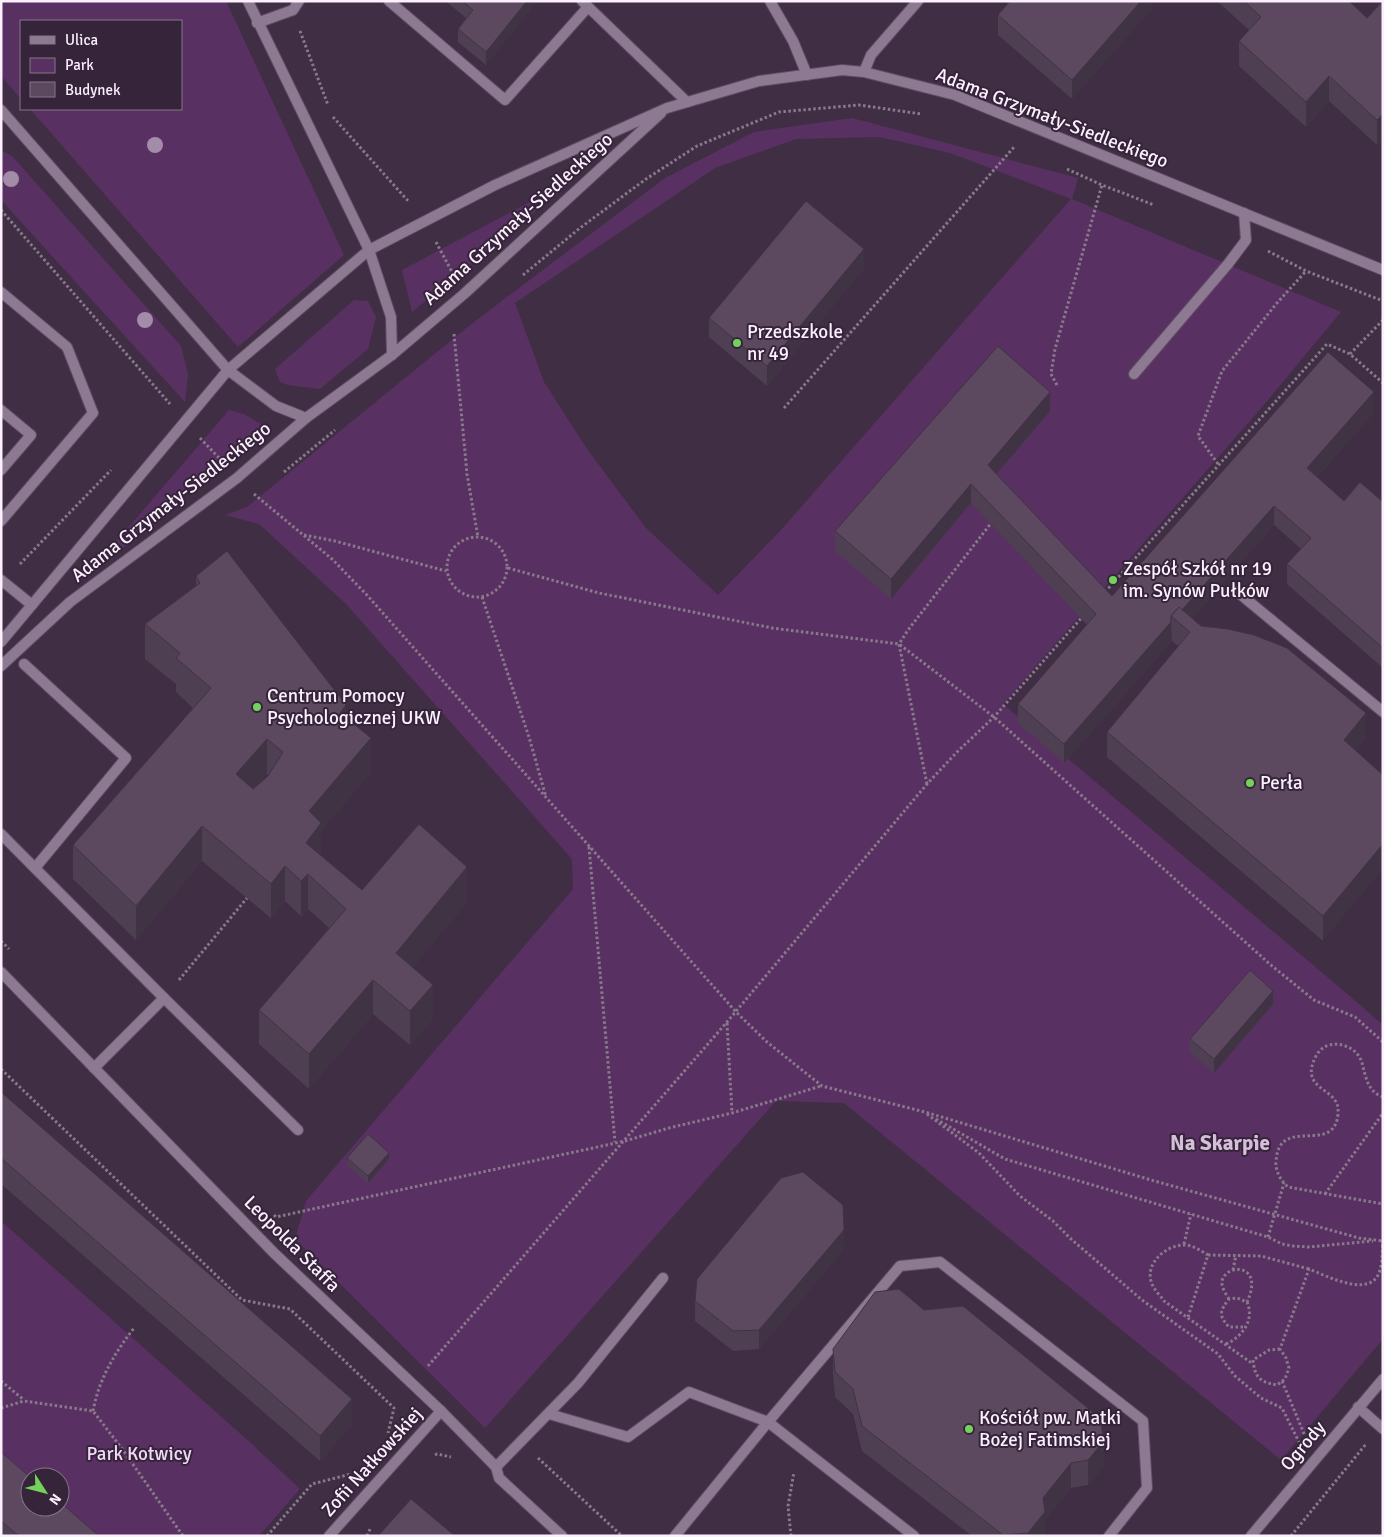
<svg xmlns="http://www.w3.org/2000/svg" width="1384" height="1537" font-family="Signika,sans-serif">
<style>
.green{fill:#593062;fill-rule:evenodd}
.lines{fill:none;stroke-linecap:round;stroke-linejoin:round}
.lane-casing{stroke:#5e4d62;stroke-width:12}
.street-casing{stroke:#5e4d62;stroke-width:12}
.path{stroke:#88798b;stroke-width:3;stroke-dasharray:2.5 2.5;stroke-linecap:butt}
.lane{stroke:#8e7993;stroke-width:10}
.street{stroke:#8e7993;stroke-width:10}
.tree{fill:#a38ca8}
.wall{fill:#4f3f53;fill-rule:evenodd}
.shaded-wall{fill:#403343}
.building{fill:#5c4960;stroke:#403343;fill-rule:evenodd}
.poi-dot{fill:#74d25c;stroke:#35243a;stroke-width:2}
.labels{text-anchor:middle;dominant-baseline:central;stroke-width:4;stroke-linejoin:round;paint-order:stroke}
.street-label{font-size:19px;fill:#fcf0fe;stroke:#35243a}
.poi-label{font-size:19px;fill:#fcf0fe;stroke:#35243a;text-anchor:start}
.park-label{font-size:19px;fill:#f4d9fa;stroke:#35243a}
.quarter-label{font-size:21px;font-weight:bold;fill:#d4bed9;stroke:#35243a}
</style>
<rect width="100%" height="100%" fill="#402e44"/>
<g class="green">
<polygon points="1,1 226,1 344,255 238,347 30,109 181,109 181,21 21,21 21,99 1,76"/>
<path d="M852 118 1078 178 1072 199 1341 312 1263 406 1003 704 1344 991 1383 1025V1339L1281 1460 844 1103 776 1101 485 1428 295 1239 306 1201 573 889 572 859 346 604 259 524 225 515 247 507 470 325 665 178 754 132ZM880 137 950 153 1071 199 780 531 718 595 646 528 587 449 544 382 515 303 715 168 796 139Z"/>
<polygon points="1,150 12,156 181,346 188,374 185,402 1,200"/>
<polygon points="570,183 412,312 402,270 552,190"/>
<polygon points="354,300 368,301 376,317 368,349 320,389 288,385 280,382 275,369"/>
<polygon points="229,410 244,414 266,427 123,548 115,543"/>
<path d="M1 1221 253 1445 300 1489 259 1536H1ZM30 1477H60V1507H30Z"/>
</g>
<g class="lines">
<defs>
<g id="lane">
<polyline points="389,1 505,100 588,7"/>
<polyline points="582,1 687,102"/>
<polyline points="770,1 793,41 807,75"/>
<polyline points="257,23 293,10 299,1"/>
<polyline points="864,72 871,55 918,1"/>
<polyline points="1,292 67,347 93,413 1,521"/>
<polyline points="1134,374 1228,264 1246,240 1244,213"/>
<polyline points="1,410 31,435 1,470"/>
<polyline points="1,580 32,605"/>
<polyline points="1240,594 1383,712"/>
<polyline points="24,664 126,758 35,868"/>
<polyline points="1,834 164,998 298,1130"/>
<polyline points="94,1068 164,998"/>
<polyline points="1358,1407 1383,1429"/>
<polyline points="549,1414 628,1437 689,1392 768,1422 914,1536"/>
<polyline points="496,1467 578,1383 663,1278"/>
<polyline points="675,1536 768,1422 900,1266 940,1262 1143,1421 1147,1488 1109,1536"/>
</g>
<g id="street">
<polyline points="248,1 369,250 391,317 392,355"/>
<polyline points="1,110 228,370 276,406 306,418"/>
<polyline points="1,642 228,370 369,250 495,185 667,108 759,81 842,70 864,72 955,95 1383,270"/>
<polyline points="1,666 70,602 237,478 306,418 392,355 464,294 661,113"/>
<polyline points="1,972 274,1253 441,1411 496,1467 499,1478 562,1536"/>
<polyline points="329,1536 441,1411"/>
<polyline points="1251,1536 1383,1379"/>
</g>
</defs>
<use href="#lane" class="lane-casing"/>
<use href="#street" class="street-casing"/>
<g class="path">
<polyline points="300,31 328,105"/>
<polyline points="333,117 409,202"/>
<polyline points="1067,169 1102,185 1154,205"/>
<polyline points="1,210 170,404"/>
<polyline points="436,242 452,272"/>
<polyline points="1268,251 1306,271 1383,301"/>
<polyline points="523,275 580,228 646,179 697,146 779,112 859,105 921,114"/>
<polyline points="454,334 467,474 478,537"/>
<polyline points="1350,354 1383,320"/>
<polyline points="1057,385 1051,374 1055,349 1102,185"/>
<polyline points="784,408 1015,146"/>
<polyline points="200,438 222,461"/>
<polyline points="1218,464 1198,436 1222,371 1277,303 1306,271"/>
<polyline points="284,472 335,430"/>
<polyline points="254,494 332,559 366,594 736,1012 767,1042 822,1086 925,1112 1151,1180 1359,1238 1383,1241"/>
<polyline points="304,535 335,541 446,571"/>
<circle cx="477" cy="567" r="30"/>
<polyline points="20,564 111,470"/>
<polyline points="508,568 599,593 772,628 899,644 994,717 1272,966 1314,1000 1355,1017 1383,1042"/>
<polyline points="1105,592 1327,344 1350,354 1383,383"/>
<polyline points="482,597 529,737 546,797"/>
<polyline points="927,784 899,644 908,630 992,522"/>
<polyline points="589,847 615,1142"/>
<polyline points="1,941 9,949"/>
<polyline points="179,980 247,898"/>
<polyline points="727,1023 732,1113"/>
<polyline points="1,1069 242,1300 290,1309 394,1408 388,1433"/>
<path d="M1383 1097C1367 1091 1366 1077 1362 1063 1358 1049 1343 1042 1329 1045 1322 1047 1318 1052 1315 1058 1301 1087 1331 1088 1337 1104 1339 1109 1338 1119 1336 1123 1325 1150 1279 1118 1276 1161 1275 1171 1281 1181 1288 1187L1383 1204"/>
<polyline points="927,1114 979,1153 1020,1196 1053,1221 1071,1239 1142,1300 1218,1354 1235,1376 1261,1398 1282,1408 1299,1442"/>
<polyline points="936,1119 1005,1159 1268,1237 1282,1244 1293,1246 1308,1247 1373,1241"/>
<polyline points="1325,1194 1383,1113"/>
<polyline points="274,1215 276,1217 625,1141 669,1128 732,1113 821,1086"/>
<polyline points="1268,1237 1284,1183"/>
<polyline points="1184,1244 1191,1214"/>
<polyline points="1208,1255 1261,1256 1309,1269"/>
<polyline points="1233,1270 1236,1255"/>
<path d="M1229 1299C1226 1294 1221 1287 1222 1281 1226 1263 1265 1263 1247 1302"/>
<path d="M1188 1317 1208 1255C1201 1251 1191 1244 1183 1245 1165 1246 1146 1263 1151 1281 1153 1289 1160 1295 1164 1301L1253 1364"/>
<path d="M1226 1344C1242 1337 1255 1320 1247 1302L1237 1298 1229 1299C1220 1311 1218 1315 1229 1327H1246"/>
<path d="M1280 1349 1269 1350 1253 1360C1255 1377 1259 1382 1277 1385L1285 1379 1289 1368 1286 1358 1280 1349 1309 1269C1327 1276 1372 1300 1380 1270 1383 1260 1382 1248 1383 1239"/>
<polyline points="428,1366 727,1022 927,784 957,752 994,717 1084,615"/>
<polyline points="1,1381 24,1400"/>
<polyline points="1282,1381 1305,1436"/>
<polyline points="1,1408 24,1401 93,1411 123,1450 183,1536"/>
<path d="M93 1411C99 1379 114 1354 134 1328"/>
<polyline points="435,1455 437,1454 451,1457"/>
<polyline points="538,1458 622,1536"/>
<polyline points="267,1536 312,1484 351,1474"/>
<polyline points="367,1536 371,1527"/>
<polyline points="791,1536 788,1506 794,1472"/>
<polyline points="1291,1536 1366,1444"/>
</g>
<use href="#lane" class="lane"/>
<use href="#street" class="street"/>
</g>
<g class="tree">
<circle cx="155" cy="145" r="8"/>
<circle cx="11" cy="179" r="8"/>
<circle cx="145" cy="320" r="8"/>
</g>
<g class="wall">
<polygon points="448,1 537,1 537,2 486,65 458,42 458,29 466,18 448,3"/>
<polygon points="1152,1 1152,8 1072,99 998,35 998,15"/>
<polygon points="1217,1 1349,1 1367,18 1382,1 1377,145 1329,101 1306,127 1239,66 1239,41 1249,30"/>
<polygon points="864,268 767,386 709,337 709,318"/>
<polygon points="1050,411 997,474 1112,596 1374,412 1317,477 1344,501 1383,502 1383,668 1287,584 1287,564 1301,549 1274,525 1192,618 1201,626 1366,738 1355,751 1323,941 1107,757 1107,732 1178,646 1172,641 1064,763 1018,723 1018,704 1087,625 971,503 891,599 835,551 835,531"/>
<path d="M196 576 346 718 371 772 321 831V856L362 890 467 902 413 967 433 1019 410 1045 373 1014 309 1089 259 1044V1010L329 928 308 909 301 916 285 901 271 918 202 861 136 940 73 879V845L193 708 176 692V684L145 659V624L196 586ZM267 774 268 775V776L255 787Z"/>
<polygon points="1273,1004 1214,1073 1190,1052 1190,1039"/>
<polygon points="1,1092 352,1424 320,1461 1,1184"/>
<polygon points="347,1158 389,1159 368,1183 347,1165"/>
<polygon points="844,1249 759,1349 733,1351 695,1321 695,1301"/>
<polygon points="833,1349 1104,1466 1088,1485 1071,1488 1045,1520 1045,1536 972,1536 862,1451 853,1414 835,1397 833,1374"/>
<polygon points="1,1452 99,1536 1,1536"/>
</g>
<g class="shaded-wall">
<polygon points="527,1 537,1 537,2 486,65 486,52"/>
<polygon points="1141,1 1152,1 1152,8 1072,99 1072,80"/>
<polygon points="1329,76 1329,101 1306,127 1306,102"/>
<polygon points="1383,114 1383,139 1377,145 1377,120"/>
<polygon points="864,249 864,268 767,386 767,366"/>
<polygon points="1050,392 1050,411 988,484 988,465"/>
<polygon points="1374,392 1374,412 1307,488 1307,468"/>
<polygon points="971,484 971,503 891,599 891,579"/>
<polygon points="1274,506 1274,525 1184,627 1174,618"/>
<polygon points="1171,622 1172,641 1064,763 1064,744"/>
<polygon points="346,705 346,740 340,713"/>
<polygon points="1366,713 1366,738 1344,765 1344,740"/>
<polygon points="371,738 371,772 321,831 321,857 308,875 308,909 301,916 301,881 306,843 309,811"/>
<polygon points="267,739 267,774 236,808 236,774"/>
<polygon points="202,826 202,861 136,940 136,906"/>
<polygon points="1383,844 1383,869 1323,941 1323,916"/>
<polygon points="285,866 285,901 271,918 271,884"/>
<polygon points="467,867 467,902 396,988 396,953"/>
<polygon points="373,980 373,1014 309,1089 309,1054"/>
<polygon points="433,985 433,1019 410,1045 410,1011"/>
<polygon points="1273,991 1273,1004 1214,1073 1214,1059"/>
<polygon points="389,1153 389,1159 368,1183 368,1176"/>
<polygon points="844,1230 844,1249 759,1349 759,1330"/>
<polygon points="352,1399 352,1424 320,1461 320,1436"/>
<polygon points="1104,1441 1104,1466 1088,1485 1088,1460"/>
<polygon points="1071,1463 1071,1488 1045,1520 1045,1536 1028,1536 1028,1533 1043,1498"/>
</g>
<g class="building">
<polygon points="462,1 527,1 486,52 458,29 473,10"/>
<polygon points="1010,1 1141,1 1072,80 998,15"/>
<polygon points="1244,1 1349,1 1367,18 1383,1 1383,114 1377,120 1329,76 1306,102 1239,41 1261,17"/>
<polygon points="806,201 864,249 767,366 709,318"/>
<polygon points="998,346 1050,392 988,465 1112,596 1328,352 1374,392 1307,468 1344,501 1360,482 1383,502 1383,648 1287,564 1311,538 1274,506 1182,610 1179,607 1171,616 1171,622 1064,744 1018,704 1096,614 971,484 891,579 835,531"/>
<path d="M227 551 346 705 340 713 371 738 309 811 321 823 306 843 362 890 419 824 467 867 396 953 433 985 410 1011 373 980 309 1054 259 1010 346 909 308 874 301 881 285 866 271 884 202 826 136 906 73 845 211 688 176 658 180 653 145 624 200 583 196 576ZM267 739 283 752 268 776 253 789 236 774Z"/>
<polygon points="1179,607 1201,626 1228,629 1254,635 1287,648 1366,713 1344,740 1383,775 1383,844 1323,916 1107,732 1190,632 1171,616"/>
<polygon points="1250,970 1273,991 1214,1059 1190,1039"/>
<polygon points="1,1092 352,1399 320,1436 1,1158"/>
<polygon points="368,1134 389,1153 368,1176 347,1158"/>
<polygon points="803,1172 843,1205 844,1230 759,1330 733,1331 695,1301 697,1279 781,1178"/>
<polygon points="899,1289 924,1310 963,1306 1100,1418 1104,1441 1088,1460 1071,1463 1043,1498 1045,1512 1028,1533 1003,1535 862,1426 853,1389 835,1372 833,1349 875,1292"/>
<polygon points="1,1452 30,1477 30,1507 60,1507 60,1502 99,1536 19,1536 1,1521"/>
<polygon points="411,1499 455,1536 378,1536"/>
</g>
<g class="poi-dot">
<circle cx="737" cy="343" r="5"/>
<circle cx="1113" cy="580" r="5"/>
<circle cx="257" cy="707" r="5"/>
<circle cx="1250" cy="783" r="5"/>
<circle cx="969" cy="1429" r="5"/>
</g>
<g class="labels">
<g class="street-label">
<text transform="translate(1052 118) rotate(21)">Adama Grzymały-Siedleckiego</text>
<text transform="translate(518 219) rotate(-42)">Adama Grzymały-Siedleckiego</text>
<text transform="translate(171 502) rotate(-38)">Adama Grzymały-Siedleckiego</text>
<text transform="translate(292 1244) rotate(45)">Leopolda Staffa</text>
<text transform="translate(1303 1446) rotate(-50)">Ogrody</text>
<text transform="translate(372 1462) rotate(-48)">Zofii Nałkowskiej</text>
</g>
<g class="poi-label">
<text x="747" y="332">Przedszkole<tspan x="747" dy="22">nr 49</tspan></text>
<text x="1123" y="569">Zespół Szkół nr 19<tspan x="1123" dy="22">im. Synów Pułków</tspan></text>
<text x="267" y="696">Centrum Pomocy<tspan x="267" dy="22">Psychologicznej UKW</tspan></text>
<text x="1260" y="783">Perła</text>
<text x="979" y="1418">Kościół pw. Matki<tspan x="979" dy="22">Bożej Fatimskiej</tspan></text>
</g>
<g class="park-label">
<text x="139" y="1454">Park Kotwicy</text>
</g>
<g class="quarter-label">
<text x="1220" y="1143">Na Skarpie</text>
</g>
</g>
<rect width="1384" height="1537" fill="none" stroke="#fcf0fe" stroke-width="5"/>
<rect x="20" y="20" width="162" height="90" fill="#35243a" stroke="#857688"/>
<rect x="30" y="36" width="25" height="8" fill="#8e7993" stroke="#857688"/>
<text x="65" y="45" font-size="15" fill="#fcf0fe">Ulica</text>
<rect x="30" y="58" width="25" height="15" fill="#593062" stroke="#857688"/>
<text x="65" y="70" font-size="15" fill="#fcf0fe">Park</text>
<rect x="30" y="82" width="25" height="15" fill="#5c4960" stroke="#857688"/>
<text x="65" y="95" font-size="15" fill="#fcf0fe">Budynek</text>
<g transform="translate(45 1492) rotate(126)"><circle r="24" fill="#35243a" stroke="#857688"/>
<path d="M0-4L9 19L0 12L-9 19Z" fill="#74d25c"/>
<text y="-8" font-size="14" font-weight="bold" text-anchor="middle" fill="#fcf0fe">N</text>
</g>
</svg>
